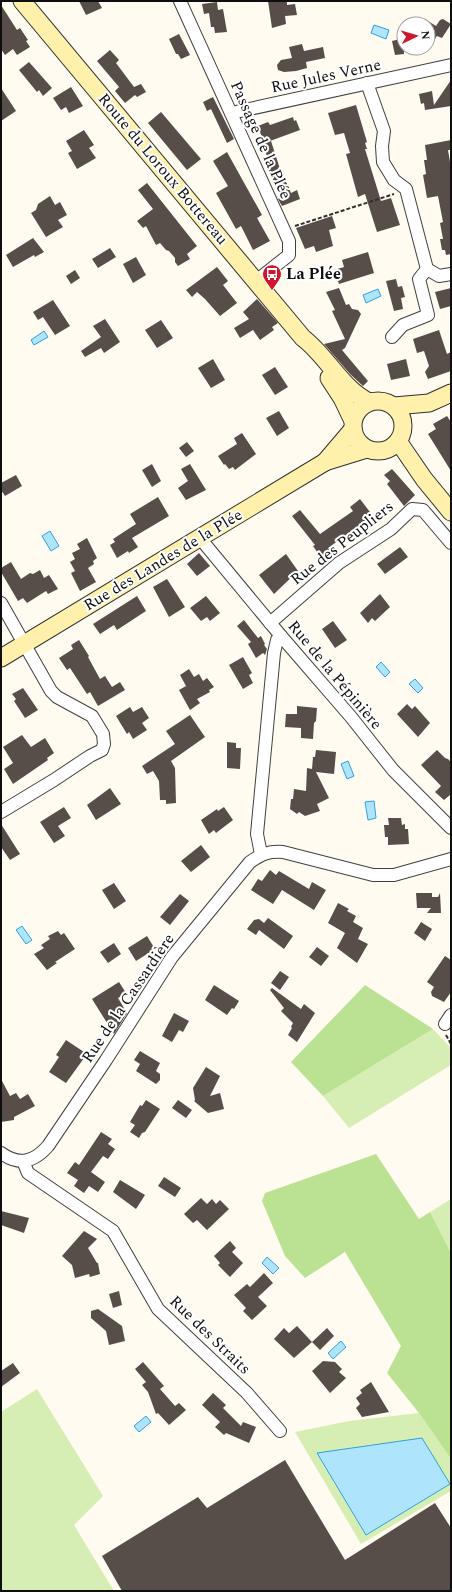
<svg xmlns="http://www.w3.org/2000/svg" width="452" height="1592" font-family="Spectral,serif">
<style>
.green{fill:#d6eeb4}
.forest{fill:#bbe192}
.water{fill:#aee5fd;stroke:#2da2dc}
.building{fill:#584e49}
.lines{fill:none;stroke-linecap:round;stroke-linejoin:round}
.street-casing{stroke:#414141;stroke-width:14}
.secondary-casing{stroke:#303030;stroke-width:19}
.path{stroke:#303030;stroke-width:2;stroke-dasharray:4 2;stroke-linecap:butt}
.street{stroke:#fff;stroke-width:12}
.secondary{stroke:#fff0ab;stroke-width:17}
.labels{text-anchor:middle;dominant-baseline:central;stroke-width:4;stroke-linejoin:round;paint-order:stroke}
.street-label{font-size:16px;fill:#0e0e0e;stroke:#fff}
.poi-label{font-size:16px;font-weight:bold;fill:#0e0e0e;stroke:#fff;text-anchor:start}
</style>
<rect width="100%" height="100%" fill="#fffbf0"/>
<g class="green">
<polygon points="433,1029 451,1048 451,1065 349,1128 323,1096"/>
<polygon points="451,1199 451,1253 430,1212"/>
<polygon points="37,1389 103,1496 74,1525 114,1591 1,1591 1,1412"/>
<polygon points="419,1413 451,1459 451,1491 361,1544 295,1432 349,1421"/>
</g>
<g class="forest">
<polygon points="365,985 433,1029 323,1096 291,1062"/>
<polygon points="376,1154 419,1219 430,1212 451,1253 451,1459 419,1413 387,1373 401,1346 345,1252 305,1278 285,1256 262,1201 265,1193"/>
</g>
<g class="water">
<polygon points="374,25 389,30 386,39 371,33"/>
<polygon points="378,289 381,296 366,303 363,295"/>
<polygon points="44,331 48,337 34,345 31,340"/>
<polygon points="50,531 59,546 51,551 42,536"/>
<polygon points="381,662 390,672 385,677 376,667"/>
<polygon points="415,679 423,688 418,693 409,684"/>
<polygon points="348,761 354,776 347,779 341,764"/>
<polygon points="374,801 376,818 368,820 365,802"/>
<polygon points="22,926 32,940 26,944 16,930"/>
<polygon points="267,1257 279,1268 273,1274 262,1263"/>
<polygon points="341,1341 346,1347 333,1359 328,1353"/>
<polygon points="146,1416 151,1422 139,1432 134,1426"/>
<polygon points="422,1438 450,1484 366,1535 317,1453"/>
</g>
<g class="building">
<polygon points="79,1 98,1 102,8 86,15"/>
<polygon points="268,1 287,1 287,5 295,4 297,15 285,16 286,24 272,28"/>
<polygon points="217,2 218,10 223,9 227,32 215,33 214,27 211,27 209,13 204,14 202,4"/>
<polygon points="1,5 17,30 20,28 28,40 26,41 30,47 17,55 13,49 5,55 1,49"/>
<polygon points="443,19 451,24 442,38 437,36 428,49 428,21 436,26 440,20"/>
<polygon points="179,34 190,55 181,59 178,54 176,54 169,39"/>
<polygon points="404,38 404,54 395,55 392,41"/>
<polygon points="302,44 304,51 323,47 325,58 306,62 307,68 296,71 284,72 278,70 277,65 281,60 292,58 289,47"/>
<polygon points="110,50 119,60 116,63 134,87 141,84 146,92 137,97 135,95 125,103 115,91 119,87 97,61"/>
<polygon points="29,62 52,88 43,96 39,90 37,92 19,70"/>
<polygon points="451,80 451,106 425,110 424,103 421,104 419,94 432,91 434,105"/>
<polygon points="71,87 83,106 69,113 66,107 61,110 53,98"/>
<polygon points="1,88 16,111 1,121"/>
<polygon points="213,97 234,139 227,143 211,109 207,111 203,102"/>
<polygon points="356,105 367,142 365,143 367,149 365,149 381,201 391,198 400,225 377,232 365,194 358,197 346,154 350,153 344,133 335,135 328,113"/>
<polygon points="161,112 201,159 187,170 148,123"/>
<polygon points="293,117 294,121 296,120 300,130 270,141 271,141 279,166 291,193 297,190 300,199 282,206 278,199 281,197 266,164 269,163 263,144 264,143 258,126 268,122 270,125"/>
<polygon points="84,130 94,145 89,148 96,158 77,169 68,153 72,151 66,141"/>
<polygon points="451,140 451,150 448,150 451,168 451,254 446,255 445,250 442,250 440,239 443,239 440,223 443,222 438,196 427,198 423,175 426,174 424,160 427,160 425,145"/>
<polygon points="227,152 262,215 257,218 270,241 253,250 241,226 236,229 216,193 228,186 213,161"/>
<polygon points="147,183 197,246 187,254 190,259 178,266 175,262 175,258 169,251 166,250 160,243 156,245 146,226 143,228 137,221 153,209 138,190"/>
<polygon points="50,196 55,205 60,202 67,215 58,220 63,227 46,237 31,213 36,210 38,204"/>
<polygon points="332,216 336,228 329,230 333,246 316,252 314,246 305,249 296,228"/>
<polygon points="33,238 44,252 35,257 34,255 13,267 6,255"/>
<polygon points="110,248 116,257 98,268 92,259"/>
<polygon points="368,252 374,273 339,284 334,270 344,267 342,260"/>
<polygon points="136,257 146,275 133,283 123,264"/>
<polygon points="217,267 228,281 223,285 237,303 220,316 205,299 197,292 192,297 186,290"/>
<polygon points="75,270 80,278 71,284 66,276"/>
<polygon points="396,279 398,287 402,286 405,297 401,298 403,309 394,311 386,281"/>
<polygon points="339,288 346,305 349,304 352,309 358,310 361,314 345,348 342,350 368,381 363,386 350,374 324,344 345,339 332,311 335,310 326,292"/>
<polygon points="451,288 451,306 440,309 435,292"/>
<polygon points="257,299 278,323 272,327 274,330 260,340 253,330 240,338 234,328 249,319 243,312"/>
<polygon points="53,300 70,326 55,335 43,317 38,320 33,312"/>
<polygon points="105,319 120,342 104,353 101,348 85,357 81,351 101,337 93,326"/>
<polygon points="161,320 173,338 157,348 145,330"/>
<polygon points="439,330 447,354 451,352 451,371 428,379 425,372 429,366 424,351 417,353 413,339"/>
<polygon points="213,359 225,380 211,388 198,368"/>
<polygon points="406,359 410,376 391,380 387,364"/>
<polygon points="275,367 288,387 275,395 262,375"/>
<polygon points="279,411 289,428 277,436 266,418"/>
<polygon points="447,416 451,422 451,471 428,434 436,429 433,424"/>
<polygon points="242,433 256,454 235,470 233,467 229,469 225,464 224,465 218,456 237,444 234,438"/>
<polygon points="187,442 194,451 186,457 179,448"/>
<polygon points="152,464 161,481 152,487 142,470"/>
<polygon points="190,464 206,490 186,500 178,488 188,481 181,469"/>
<polygon points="392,469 415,495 404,506 387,484 390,481 384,475"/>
<polygon points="16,475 22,486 5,496 1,490 1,483"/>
<polygon points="158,497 169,516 132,538 138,547 129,553 128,551 117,558 110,545 115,542 113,539 136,524 130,514"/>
<polygon points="360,499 373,516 328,548 333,555 324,562 313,546 315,545 292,516 300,510 320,534 353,511 350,507"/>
<polygon points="87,538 97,558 93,561 94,564 88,568 96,582 80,591 71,573 75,571 70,562 75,559 72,553 80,549 77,544"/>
<polygon points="400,547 408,557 385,574 377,564"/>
<polygon points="199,553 210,566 197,576 187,564"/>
<polygon points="286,554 298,571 274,594 259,575"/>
<polygon points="11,562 21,579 30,573 33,574 40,570 44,578 49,575 58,589 48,594 46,591 27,603 23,598 18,601 1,572 1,568"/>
<polygon points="167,579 185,607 169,617 153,587"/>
<polygon points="380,594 390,607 375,621 372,618 368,623 360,613"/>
<polygon points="137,596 146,611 117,630 114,625 100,634 93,624"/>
<polygon points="206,596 220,613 210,621 207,617 201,621 190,608"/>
<polygon points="244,620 258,638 261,636 265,644 264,645 267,649 265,655 263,653 256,658 248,644 251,642 237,626"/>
<polygon points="333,621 347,640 335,648 322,629"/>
<polygon points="79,640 89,656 88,657 100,679 105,676 112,687 120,682 125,690 98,706 90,692 87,694 70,668 67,670 59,658 73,649 71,645"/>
<polygon points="243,657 252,673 249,675 253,683 243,689 229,665"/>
<polygon points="189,669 194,677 199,674 203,681 207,678 214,687 209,690 210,692 197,699 200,703 190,710 179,690 186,686 180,675"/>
<polygon points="23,688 38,710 25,718 14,701 16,699 12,694"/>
<polygon points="407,704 412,709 415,706 430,723 418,737 397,714"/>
<polygon points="297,706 317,708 316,721 314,723 313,739 301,738 301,728 285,727 286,714 297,714"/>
<polygon points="130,707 133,712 142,707 149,718 142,723 147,730 133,739 129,732 127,734 116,716"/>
<polygon points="190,715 205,737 171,761 175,768 176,803 166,804 166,800 160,800 159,781 153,771 147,774 142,766 175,744 166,731"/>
<polygon points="22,735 31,747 45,738 54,753 47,758 48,760 13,784 4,769 13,763 3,747"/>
<polygon points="227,742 236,743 236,748 241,748 240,769 227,768"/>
<polygon points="316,750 336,752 334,774 316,772 329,798 317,804 320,811 305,816 299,812 297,814 290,809 291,799 293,799 294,789 306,791 307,768 312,769 313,757 315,757"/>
<polygon points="437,750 445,758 448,759 451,762 451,796 450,795 444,800 435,792 441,786 421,765"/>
<polygon points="110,788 121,804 96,820 87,805"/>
<polygon points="64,807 71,818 58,826 65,836 54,843 40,822"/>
<polygon points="224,807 233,820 216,833 214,830 209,834 201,820 217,809 218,811"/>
<polygon points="388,818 401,818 402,825 405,824 405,829 408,829 409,844 388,845 388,837 385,837 384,825 389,825"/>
<polygon points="1,824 20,854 10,860 1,847"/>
<polygon points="201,845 210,857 191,872 181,861"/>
<polygon points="270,870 276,875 279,871 309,889 312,882 326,890 314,910 282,890 273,904 251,890 258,879 262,881"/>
<polygon points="114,883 126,901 114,909 102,890"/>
<polygon points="416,893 432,893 432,897 438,897 440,893 441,913 427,913 431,908 417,908"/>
<polygon points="180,894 189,901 170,925 160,917"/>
<polygon points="338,903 349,909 347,911 356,916 353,922 363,928 358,939 368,944 357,963 337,948 345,933 328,923"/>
<polygon points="268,918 293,936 284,949 259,930 256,935 247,929 254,920 259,919 264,923"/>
<polygon points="421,922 432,929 425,941 414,933"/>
<polygon points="58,931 61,935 64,933 75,949 55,962 57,963 47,970 34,954 44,948 41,945 50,939 48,936"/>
<polygon points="147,936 155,949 136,961 128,948"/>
<polygon points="114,943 121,954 108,963 100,952"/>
<polygon points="317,947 329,956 321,966 309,957"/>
<polygon points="445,956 451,960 451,992 444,1002 432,996 431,992 434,987 427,982"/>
<polygon points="280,971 289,977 280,990 271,983"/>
<polygon points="119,982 126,993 118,998 127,1013 114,1034 92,999"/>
<polygon points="214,985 239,1001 234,1009 232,1008 227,1015 205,1000"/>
<polygon points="272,988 301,1009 304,1004 315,1013 297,1042 288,1035 292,1028 291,1027 293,1023 281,1011 284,1008 270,990"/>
<polygon points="174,1013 189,1021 183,1032 179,1030 172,1042 162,1036"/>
<polygon points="66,1040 87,1054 66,1083 49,1072 59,1057 56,1055"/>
<polygon points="140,1051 160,1063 156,1071 160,1074 160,1080 156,1084 136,1071 140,1064 134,1060"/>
<polygon points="206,1067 220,1076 210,1096 220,1093 224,1109 208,1113 194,1101 195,1100 193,1088"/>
<polygon points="1,1079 10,1096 16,1093 20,1099 28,1094 35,1106 14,1117 14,1120 1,1122"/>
<polygon points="146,1100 160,1109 145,1132 142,1133 139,1138 130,1132 135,1125 130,1122 140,1105 142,1106"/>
<polygon points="178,1100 192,1110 186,1118 172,1108"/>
<polygon points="101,1132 112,1139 108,1144 115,1149 108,1159 103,1156 91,1172 105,1182 98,1192 89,1186 84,1193 74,1186 78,1180 67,1173 75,1162 79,1165"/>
<polygon points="164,1177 181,1188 175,1197 158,1186"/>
<polygon points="120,1180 145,1195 136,1209 113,1192"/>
<polygon points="201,1198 207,1204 212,1199 216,1204 220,1200 229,1209 207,1230 197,1220 193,1223 184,1214"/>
<polygon points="1,1211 29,1218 24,1233 1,1225"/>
<polygon points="84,1231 97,1239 88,1248 97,1263 98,1263 100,1274 90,1277 89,1274 75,1278 72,1265 62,1256"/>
<polygon points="230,1241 236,1248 232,1252 243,1263 230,1277 218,1265 220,1263 214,1256"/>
<polygon points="264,1273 273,1283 258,1297 267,1306 252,1320 243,1311 246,1308 234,1295 247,1284 250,1287"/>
<polygon points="119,1291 122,1305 113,1308 109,1294"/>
<polygon points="98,1309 122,1326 125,1341 109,1345 106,1331 91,1318 91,1311"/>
<polygon points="297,1326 312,1342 294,1358 274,1339 284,1328 289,1333"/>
<polygon points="327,1328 334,1336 320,1350 312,1342"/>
<polygon points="323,1361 335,1362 342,1369 339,1372 346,1378 330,1393 312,1371"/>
<polygon points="143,1362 164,1386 160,1389 175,1406 179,1403 186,1410 169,1425 158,1413 156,1414 148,1392 142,1385 146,1382 135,1369"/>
<polygon points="13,1363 20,1373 1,1387 1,1371"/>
<polygon points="371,1382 389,1412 362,1417 356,1408 360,1404 356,1398 362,1393 360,1390"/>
<polygon points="213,1393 226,1405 223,1408 241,1426 243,1422 256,1427 249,1443 226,1433 224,1435 215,1427 220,1422 202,1405"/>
<polygon points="285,1460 345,1560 435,1503 451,1528 451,1591 122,1591 102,1556 198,1497 207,1508"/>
</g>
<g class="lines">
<defs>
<g id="street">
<polyline points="180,1 289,241 289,255 256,281"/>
<polyline points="367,83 384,131 382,146 383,162 394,180 406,189 427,269 439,276 451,274"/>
<polyline points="231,113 451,65"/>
<polyline points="392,337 403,325 428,315 419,279 427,269"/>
<polyline points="199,537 281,636 351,717 393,770 451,828"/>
<polyline points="1,603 51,691 57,697 92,716 103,734 104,744 102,750 90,756 54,780 1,812"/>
<polyline points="270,623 339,563 391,529 412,509 423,510 451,543"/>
<polyline points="261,854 257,834 274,653 277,640 281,636"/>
<polyline points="445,1024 451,1015"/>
<path d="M1 1153C19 1166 34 1162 48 1146L106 1060 172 957 250 862C262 854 268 851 283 852L373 875H394L451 859"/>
<polyline points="23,1161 28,1173 113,1231 158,1309 247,1393 280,1431"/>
</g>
<g id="secondary">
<path d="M22 1 303 338C327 356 341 388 369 402"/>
<polyline points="329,378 342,398 353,421"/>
<circle cx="378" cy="426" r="25"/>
<polyline points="394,406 429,403 451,393"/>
<polyline points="398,441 424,479 451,512"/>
<polyline points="325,462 353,429"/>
<polyline points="1,658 325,462 367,449"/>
</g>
</defs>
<use href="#street" class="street-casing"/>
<use href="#secondary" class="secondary-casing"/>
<g class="path">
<polyline points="295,226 394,194"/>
<polyline points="446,1035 451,1044"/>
</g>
<use href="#street" class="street"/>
<use href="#secondary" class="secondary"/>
</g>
<defs>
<symbol id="bus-pin" viewBox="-11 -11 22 30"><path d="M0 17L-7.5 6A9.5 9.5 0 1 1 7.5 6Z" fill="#ce172c" stroke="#fff"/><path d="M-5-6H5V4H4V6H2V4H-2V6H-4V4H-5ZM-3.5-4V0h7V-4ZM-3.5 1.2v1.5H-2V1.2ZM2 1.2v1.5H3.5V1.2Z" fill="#fff"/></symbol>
</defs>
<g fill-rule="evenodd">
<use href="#bus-pin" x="261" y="263" width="22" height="30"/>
</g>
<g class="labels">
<g class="street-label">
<text transform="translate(326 76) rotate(-12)">Rue Jules Verne</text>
<text transform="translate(261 140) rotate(66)">Passage de la Plée</text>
<text transform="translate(163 169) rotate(50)">Route du Loroux Bottereau</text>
<text transform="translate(342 543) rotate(-38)">Rue des Peupliers</text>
<text transform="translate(163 560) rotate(-31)">Rue des Landes de la Plée</text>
<text transform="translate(335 675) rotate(50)">Rue de la Pépinière</text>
<text transform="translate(128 998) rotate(-56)">Rue de la Cassardière</text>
<text transform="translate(210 1335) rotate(44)">Rue des Straits</text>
</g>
<g class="poi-label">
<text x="286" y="274">La Plée</text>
</g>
</g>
<rect width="452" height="1592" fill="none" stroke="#0e0e0e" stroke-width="4"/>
<g transform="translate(416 36) rotate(85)"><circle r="19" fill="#ffffff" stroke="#9f9f9f"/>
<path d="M0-3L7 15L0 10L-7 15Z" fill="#ce172c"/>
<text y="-6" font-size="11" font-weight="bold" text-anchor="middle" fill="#0e0e0e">N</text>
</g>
</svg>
